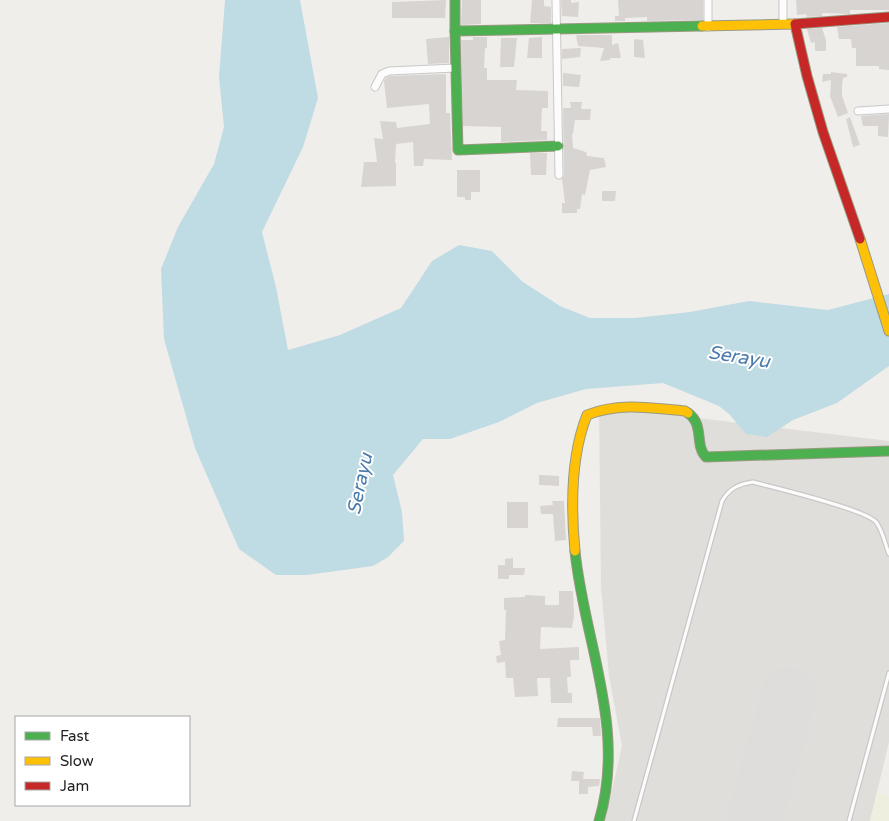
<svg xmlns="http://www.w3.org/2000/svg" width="889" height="821" font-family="'Varela Round',sans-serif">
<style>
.airport{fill:#e0deda}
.farmland{fill:#efefdf}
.water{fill:#bfdbe3}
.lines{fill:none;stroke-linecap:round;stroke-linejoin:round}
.runway{stroke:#dedddc;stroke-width:55}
.building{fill:#d7d4d2}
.lane-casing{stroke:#c9c8c7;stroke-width:5.5}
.street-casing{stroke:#c9c8c7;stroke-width:9}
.fast-casing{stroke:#999a82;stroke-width:11}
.slow-casing{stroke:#999a82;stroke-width:11}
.jam-casing{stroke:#999a82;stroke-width:11}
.lane{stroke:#fdfcfc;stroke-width:3}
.street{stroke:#fdfcfc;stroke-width:7}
.fast{stroke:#4caf50;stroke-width:9}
.slow{stroke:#ffc107;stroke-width:9}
.jam{stroke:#c62828;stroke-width:9}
.labels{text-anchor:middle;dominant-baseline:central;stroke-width:4;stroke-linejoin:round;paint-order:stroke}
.water-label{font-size:19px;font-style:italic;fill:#4a7aab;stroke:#fff}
</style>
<rect width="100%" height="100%" fill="#f0eeeb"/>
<polygon class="airport" points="599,406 889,441 889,742 870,821 605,821 622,746 609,676 601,587"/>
<polygon class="farmland" points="877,792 889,797 889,821 870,821"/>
<polygon class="water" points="225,0 300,0 318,98 303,147 262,232 276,287 288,350 340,335 401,308 432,261 459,245 492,251 523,282 560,306 590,318 635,318 690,312 749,301 828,310 889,294 889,366 837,403 793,420 767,437 746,434 729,414 719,406 663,383 586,389 537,403 499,422 450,439 423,439 393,475 402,512 404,541 388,557 373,566 307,575 276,575 239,549 195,448 164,339 161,269 178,227 214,164 224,127 219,77"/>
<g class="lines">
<polyline class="runway" points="754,821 789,695"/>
</g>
<g class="building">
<polygon points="446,0 445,18 392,18 392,2"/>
<polygon points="462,0 481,0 481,24 461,25"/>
<polygon points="532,0 544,0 544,6 551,7 551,23 530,23"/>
<polygon points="561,0 571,0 571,3 579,2 578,17 562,16"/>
<polygon points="618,0 703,0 703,20 647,21 647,17 625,18 625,21 615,21 615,16 619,16"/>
<polygon points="796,0 889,0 889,10 850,10 850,14 822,13 822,16 807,17 806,14 797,15"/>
<polygon points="889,23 889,70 879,69 879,66 856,66 856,48 852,48 851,39 839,39 837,27"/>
<polygon points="822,28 826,40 826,51 815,51 815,42 811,43 807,29"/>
<polygon points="576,35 612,35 612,45 618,43 621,58 610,58 610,60 600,61 604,48 578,46"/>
<polygon points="449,37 449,63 428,64 426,39"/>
<polygon points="473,37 487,37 487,48 485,48 484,68 487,68 487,80 517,80 516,90 548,91 548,108 542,108 541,131 547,131 547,140 501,142 501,127 463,126 461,40 473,40"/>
<polygon points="542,37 542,58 527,58 529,38"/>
<polygon points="501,38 517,38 514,67 500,67"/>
<polygon points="634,39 643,40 645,58 634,57"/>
<polygon points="581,48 580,57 562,59 562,49"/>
<polygon points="831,72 847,74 847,77 843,78 842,86 842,96 848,113 838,117 830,96 831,80 822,82 823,74 831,74"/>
<polygon points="563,73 581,75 579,87 563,86"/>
<polygon points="446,74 446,113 450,113 452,160 424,159 423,166 414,166 413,142 396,144 395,163 396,163 396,186 361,187 364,162 377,162 374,138 383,139 380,121 396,122 397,128 430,124 429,104 387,108 384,81 386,78 390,76"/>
<polygon points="570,102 582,102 581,109 591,109 590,120 575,120 573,134 572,134 573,148 586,152 587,156 604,158 606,167 590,170 585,195 582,194 580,209 577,209 577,213 562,213 562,203 565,203 562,179 564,175 563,108 571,108"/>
<polygon points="889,114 888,137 878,136 878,126 863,126 861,116"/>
<polygon points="850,117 860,145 853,147 846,119"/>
<polygon points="530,153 547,153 546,175 531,175"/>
<polygon points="457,170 480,170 480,192 471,192 471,200 465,200 465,197 457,197"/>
<polygon points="602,191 616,191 615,201 602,201"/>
<polygon points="539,475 559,476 559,486 539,485"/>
<polygon points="552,501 564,501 566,540 555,541 553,514 541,514 540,506 553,505"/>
<rect x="507" y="502" width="21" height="26"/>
<polygon points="513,558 513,568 525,568 524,575 509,575 509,579 498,579 498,565 505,565 505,559"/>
<polygon points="559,591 573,591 574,616 572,628 541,627 540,649 579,647 579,660 570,660 571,677 567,677 568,693 572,693 572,703 551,703 550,678 537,678 538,696 515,697 513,678 506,678 505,662 497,663 496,656 501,655 499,641 505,640 506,610 504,610 504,598 525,597 525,595 545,596 545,605 559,605"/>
<polygon points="558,718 600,718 601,736 593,736 592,727 557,727"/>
<polygon points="572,771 584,772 583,779 600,779 599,786 588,787 588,794 579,794 579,781 571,781"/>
</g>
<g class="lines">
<defs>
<g id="lane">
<path d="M634 821 722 501C729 489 738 484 753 482 775 488 865 509 876 522 883 531 885 544 889 554"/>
<polyline points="849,821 889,673"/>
</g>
<g id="street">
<polyline points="556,0 559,175"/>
<polyline points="708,0 708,27"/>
<polyline points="783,24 783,0"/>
<polyline points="375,87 382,74 389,71 455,68"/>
<polyline points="858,111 889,109"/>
</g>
<g id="fast">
<polyline points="455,0 455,31 702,26"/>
<polyline points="455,31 458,150 558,146"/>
<path d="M688 413C705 425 694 445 706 457L889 451"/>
<path d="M575 551C584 642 627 728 599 821"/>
</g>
<g id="slow">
<polyline points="702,26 795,24"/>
<polyline points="860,239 889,331"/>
<path d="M575 551C571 509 571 455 587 415 620 402 651 408 685 411L688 413"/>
</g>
<polyline id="jam" points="860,239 823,132 807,76 795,24 889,17"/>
</defs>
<use href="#lane" class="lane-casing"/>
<use href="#street" class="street-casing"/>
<use href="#fast" class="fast-casing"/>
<use href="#slow" class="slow-casing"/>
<use href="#jam" class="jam-casing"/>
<use href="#lane" class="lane"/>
<use href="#street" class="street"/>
<use href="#fast" class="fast"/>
<use href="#slow" class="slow"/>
<use href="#jam" class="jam"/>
</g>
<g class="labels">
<g class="water-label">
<text transform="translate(739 357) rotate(9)">Serayu</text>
<text transform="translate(360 484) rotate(-78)">Serayu</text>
</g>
</g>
<rect x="15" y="716" width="175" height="90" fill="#ffffff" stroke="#a7a7a7"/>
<rect x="25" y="732" width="25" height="8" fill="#4caf50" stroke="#a7a7a7"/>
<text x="60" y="741" font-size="15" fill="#222222">Fast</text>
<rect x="25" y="757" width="25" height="8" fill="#ffc107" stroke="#a7a7a7"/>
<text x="60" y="766" font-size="15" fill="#222222">Slow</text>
<rect x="25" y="782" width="25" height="8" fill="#c62828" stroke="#a7a7a7"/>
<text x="60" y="791" font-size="15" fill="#222222">Jam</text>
</svg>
